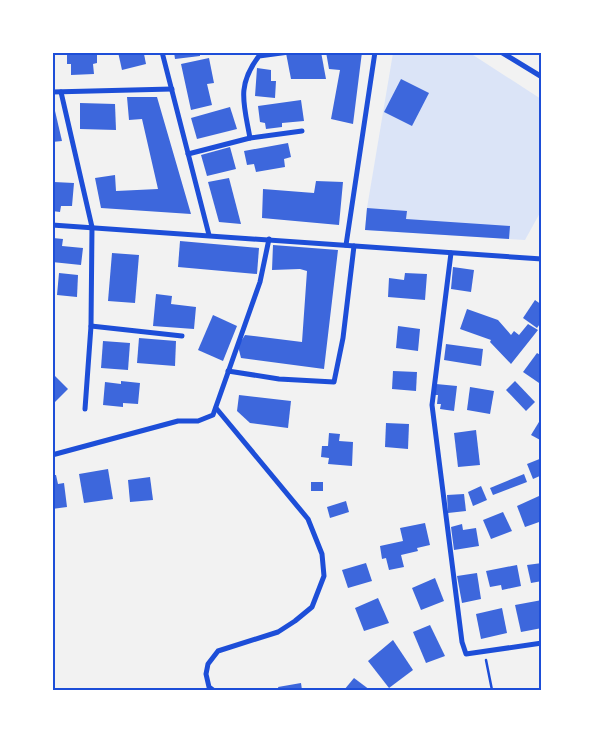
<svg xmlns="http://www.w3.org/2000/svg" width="594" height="743" font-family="'Crimson Pro',serif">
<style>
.green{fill:#dbe4f7}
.building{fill:#3d67dc}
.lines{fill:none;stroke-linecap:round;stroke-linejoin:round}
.path{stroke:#1d4ed8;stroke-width:2.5}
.minor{stroke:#1d4ed8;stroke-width:5}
.neatline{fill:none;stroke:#1d4ed8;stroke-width:2}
</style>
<rect width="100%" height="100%" fill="#f2f2f2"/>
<polygon class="green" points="393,53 470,53 541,99 541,211 525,240 365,230 367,208"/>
<g class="building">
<polygon points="67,52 97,52 97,63 93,64 94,74 71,75 71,64 67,64"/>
<polygon points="118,52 144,54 146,64 122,70"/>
<polygon points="174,52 200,52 200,56 175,59"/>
<polygon points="321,52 326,79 291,79 286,53"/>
<polygon points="326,52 362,52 353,124 331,119 340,70 329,69"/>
<polygon points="209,58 214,83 207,84 212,105 191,110 181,64"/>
<polygon points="257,68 271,70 271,81 276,81 275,98 255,96"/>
<polygon points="401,79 429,93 412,126 384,112"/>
<polygon points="127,97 157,97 191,214 101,208 95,178 115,175 116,191 158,189 142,119 129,120"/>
<polygon points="52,98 62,141 52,142"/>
<polygon points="301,100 304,121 282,123 282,127 266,129 265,123 260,122 258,106"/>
<polygon points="80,103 115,104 116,130 80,129"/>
<polygon points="230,107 237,129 197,139 191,118"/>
<polygon points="288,143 291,157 284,159 285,167 256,172 254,164 247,165 244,151"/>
<polygon points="230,147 236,169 207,176 201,155"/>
<polygon points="229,178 241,224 219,222 208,182"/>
<polygon points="316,181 343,182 339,225 262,218 263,189 314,193"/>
<polygon points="54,182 74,183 72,206 61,206 60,212 52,211"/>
<polygon points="367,208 407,211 406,219 510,226 509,239 365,230"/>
<polygon points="53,238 63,239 62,246 83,248 81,265 52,262"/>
<polygon points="180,241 259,248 257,274 178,267"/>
<polygon points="273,245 338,250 324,369 241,358 238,346 245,335 302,342 307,271 300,269 272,270"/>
<polygon points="112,253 139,255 135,303 108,301"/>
<polygon points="453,267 474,270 471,292 451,289"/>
<polygon points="59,273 78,275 77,297 57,295"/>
<polygon points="405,273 427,274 425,300 388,297 389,278 404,280"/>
<polygon points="156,294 172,296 171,304 196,307 194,329 153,326"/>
<polygon points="535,300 542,305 542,321 537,328 523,318"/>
<polygon points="467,309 498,320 511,335 514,331 519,335 528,324 538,330 511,364 490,342 491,340 460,329"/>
<polygon points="213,315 237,326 223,361 198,350"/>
<polygon points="398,326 420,329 418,351 396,348"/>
<polygon points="139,338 176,341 175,366 137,363"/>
<polygon points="103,341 130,343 128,370 101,368"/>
<polygon points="446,344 483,349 481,366 444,360"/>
<polygon points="537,353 542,356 542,385 523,372"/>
<polygon points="393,371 417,372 416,391 392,389"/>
<polygon points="52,373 68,389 52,405"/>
<polygon points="121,381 140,383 138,404 123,403 123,407 103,405 105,382 121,384"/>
<polygon points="515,381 535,402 526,411 506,390"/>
<polygon points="436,384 457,386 454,411 440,409 441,404 437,404 438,395 435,395"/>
<polygon points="470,387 494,391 490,414 467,410"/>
<polygon points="239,395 291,401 288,428 250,423 237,411"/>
<polygon points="542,417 542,441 531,435"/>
<polygon points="386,423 409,424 408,449 385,447"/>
<polygon points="476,430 480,465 458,467 454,433"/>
<polygon points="329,433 340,434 339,441 353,442 352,466 328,464 329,458 321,457 322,446 328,446"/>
<polygon points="542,458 542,475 533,479 527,464"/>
<polygon points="108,469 113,499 84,503 79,474"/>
<polygon points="524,474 527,482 493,495 490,488"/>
<polygon points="52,475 56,475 58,484 64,483 67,507 52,509"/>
<polygon points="150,477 153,500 130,502 128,480"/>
<rect x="311" y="482" width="12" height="9"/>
<polygon points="481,486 487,500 473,506 468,492"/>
<polygon points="464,494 466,511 448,513 447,495"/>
<polygon points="539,496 542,502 542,521 525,527 517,506"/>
<polygon points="346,501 349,512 330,518 327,507"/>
<polygon points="503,512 512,531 491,539 483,520"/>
<polygon points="425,523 430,545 417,548 418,551 401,555 404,567 389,570 386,558 382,559 380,546 403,541 400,528"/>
<polygon points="462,524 463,530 476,528 479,546 454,550 451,527"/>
<polygon points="366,563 372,581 348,588 342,570"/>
<polygon points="542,563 542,581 531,583 527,565"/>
<polygon points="517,565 521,586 502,590 501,585 490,587 486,571"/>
<polygon points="477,573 481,599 462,603 457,576"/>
<polygon points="435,578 444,601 421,610 412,588"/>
<polygon points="378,598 389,623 364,631 355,608"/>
<polygon points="542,600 542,628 521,632 515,605"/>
<polygon points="502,608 507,633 481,639 476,614"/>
<polygon points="430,625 445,656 426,663 413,632"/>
<polygon points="393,640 413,670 389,688 368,661"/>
<polygon points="354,678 370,690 344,690"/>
<polygon points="301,683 302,690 279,690 278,687"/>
</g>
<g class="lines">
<polyline class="path" points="486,660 492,690"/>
<g class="minor">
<polyline points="162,52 209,235"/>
<polyline points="501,52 542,77"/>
<polyline points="52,92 172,89"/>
<polyline points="61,92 92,227 91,326 85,409"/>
<polyline points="250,138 302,131"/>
<path d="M188 154 250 138C244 104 236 86 259 56L289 52"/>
<polyline points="52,225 542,259"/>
<polyline points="346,245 375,52"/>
<polyline points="451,253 432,405 462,642 466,654 542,643"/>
<polyline points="91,326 182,336"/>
<polyline points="228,371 279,379 334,382 343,338 354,246"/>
<polyline points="52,455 178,421 198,421 213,415 260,282 269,239"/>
<polyline points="213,690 209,687 206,674 208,664 218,651 278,632 295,621 312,607 324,576 322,554 308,519 216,408"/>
</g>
</g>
<rect width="594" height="743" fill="none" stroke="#ffffff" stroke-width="108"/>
<rect x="54" y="54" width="486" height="635" class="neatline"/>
</svg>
